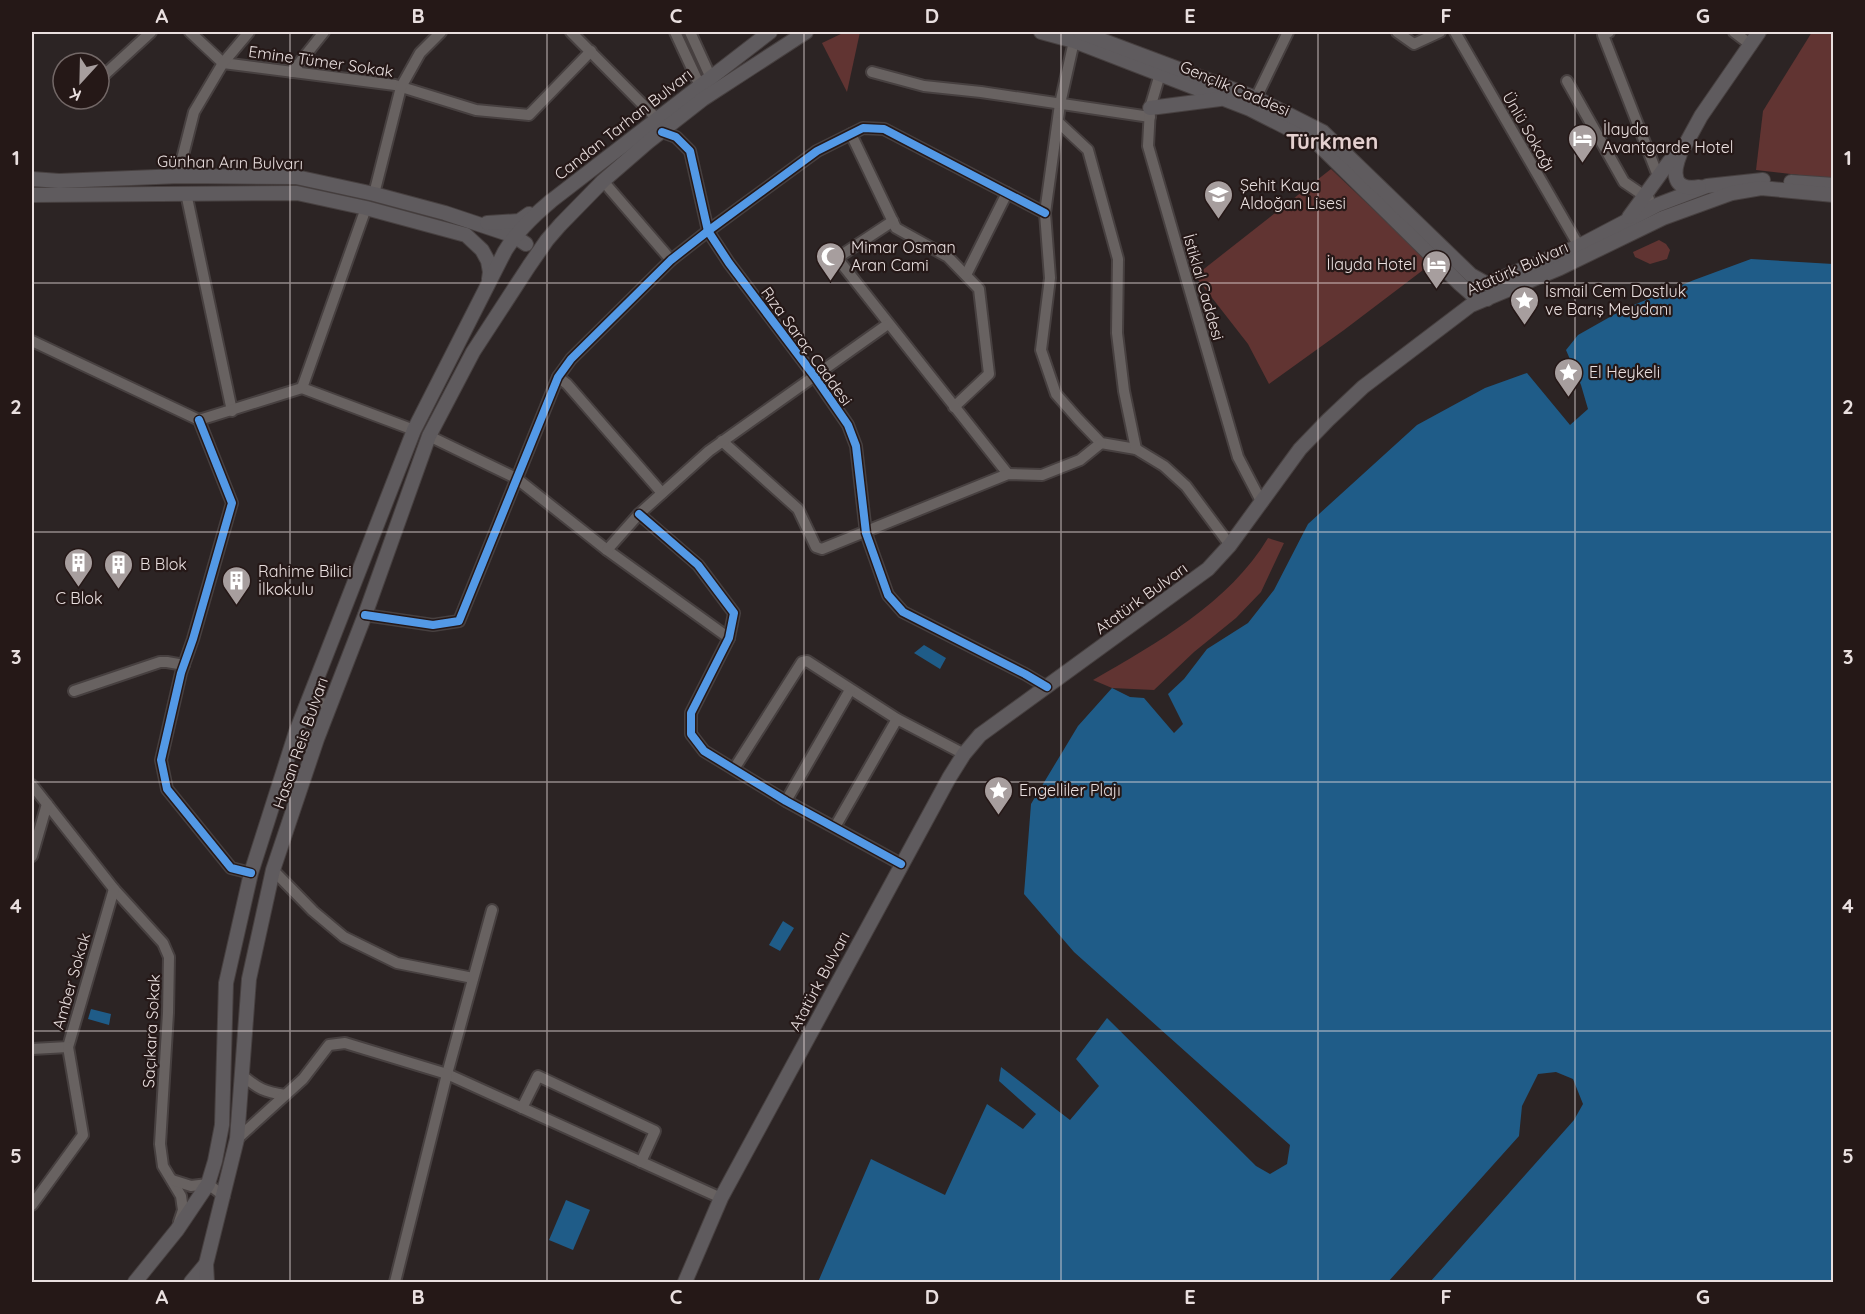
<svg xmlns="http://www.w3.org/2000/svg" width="1865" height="1314" font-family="Quicksand,sans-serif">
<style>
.green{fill:#613432}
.water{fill:#1f5c88}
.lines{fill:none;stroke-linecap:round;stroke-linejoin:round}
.street-casing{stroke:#474040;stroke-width:14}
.secondary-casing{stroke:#474040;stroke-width:16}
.street{stroke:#686261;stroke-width:10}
.secondary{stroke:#5f5b5e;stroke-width:14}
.cycleway-casing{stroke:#251817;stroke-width:11}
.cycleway{stroke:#5399e6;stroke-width:8}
.grid{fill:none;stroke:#e9dfdf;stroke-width:1.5;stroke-opacity:0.55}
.labels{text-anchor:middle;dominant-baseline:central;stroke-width:4.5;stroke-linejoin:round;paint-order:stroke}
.street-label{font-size:16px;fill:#e9dfdf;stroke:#251817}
.poi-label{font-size:16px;fill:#e9dfdf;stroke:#251817;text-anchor:start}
.district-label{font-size:22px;font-weight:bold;fill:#e4d0cf;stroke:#251817}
.neatline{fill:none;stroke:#e9dfdf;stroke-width:2}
.grid-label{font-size:20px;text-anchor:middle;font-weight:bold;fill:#e9dfdf}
</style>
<rect width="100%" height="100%" fill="#2c2424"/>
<g class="green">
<polygon points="845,32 860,32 847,92 822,43"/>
<polygon points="1812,32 1833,32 1833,179 1756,170 1763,111"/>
<polygon points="1331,169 1431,264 1344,330 1269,384 1248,344 1195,276"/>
<polygon points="1659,240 1666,244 1670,250 1667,259 1650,264 1635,257 1633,252"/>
<path d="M1268 538 1284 543 1261 592 1236 618 1194 652 1154 690 1112 688 1093 680C1157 643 1229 603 1268 538Z"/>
</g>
<g class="water">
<polygon points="1751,259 1833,264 1833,1282 1430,1282 1574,1120 1583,1104 1573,1079 1556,1072 1538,1074 1522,1106 1519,1136 1388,1282 818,1282 871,1159 945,1195 987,1104 1023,1129 1036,1114 999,1081 1001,1067 1070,1120 1099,1086 1076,1059 1107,1018 1256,1166 1270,1174 1287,1164 1290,1145 1074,952 1024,894 1031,804 1078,726 1112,688 1130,697 1144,698 1174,733 1183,724 1168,694 1184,679 1207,649 1248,623 1274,590 1308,524 1417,425 1485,388 1527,373 1570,425 1588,409 1581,385 1566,350 1578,335 1624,309 1694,280"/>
<polygon points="924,645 946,658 940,669 914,653"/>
<polygon points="783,921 794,928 780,951 769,945"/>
<polygon points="91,1009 111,1014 109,1025 88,1019"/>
<polygon points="566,1200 590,1210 573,1250 549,1240"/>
</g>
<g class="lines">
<defs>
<g id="street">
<polyline points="190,32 223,63 395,85 476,110 529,115 591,51"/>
<polyline points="571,32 657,119"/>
<polyline points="675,32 700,86"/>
<polyline points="690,32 711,78"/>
<polyline points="1397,32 1414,44 1440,32"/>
<polyline points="1455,32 1579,246"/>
<polyline points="1609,32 1603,35 1658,176"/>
<polyline points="1734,32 1751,45"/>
<polyline points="1074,41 1060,104 1045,213 1050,278 1041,350 1056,394 1078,419 1101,443 1136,449 1164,466 1186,486 1230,545"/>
<polyline points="292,72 324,32"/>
<polyline points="872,72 924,86 981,92 1150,117"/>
<polyline points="1160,74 1150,108 1148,146 1238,457 1262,503"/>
<polyline points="102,77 151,32"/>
<polyline points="1567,81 1624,182 1649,199"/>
<polyline points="1256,98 1288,32"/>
<polyline points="1058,122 1088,150 1118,259 1117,333 1124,391 1136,449"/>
<polyline points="662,132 676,137 690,151 708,231 729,263 815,377 848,425 856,446 866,533 888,595 903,612 1025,674 1047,687"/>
<polyline points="851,134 896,228 948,257 979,289 989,374 954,407"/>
<polyline points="180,176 181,163 194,112 223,63 249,32"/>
<polyline points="603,181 671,260"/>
<polyline points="186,193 232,411"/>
<polyline points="374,194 401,87 420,53 441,32"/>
<polyline points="893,221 837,258 1008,474"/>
<polyline points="966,275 1007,193"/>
<polyline points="32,341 199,420 302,388 414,430"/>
<polyline points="558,377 567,384 662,493"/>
<polyline points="302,388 366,208"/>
<polyline points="199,420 232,503 193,639 181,673 161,760 167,789 231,868 251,873"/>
<polyline points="429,436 516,478 607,550 729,638"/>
<polyline points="722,441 798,509 816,547 822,549 1008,474 1042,475 1080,460 1101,443"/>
<polyline points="639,514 698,565 734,613 729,638 691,713 691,734 704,751 786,801 901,864"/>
<polyline points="607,550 639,514 709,451 888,324"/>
<polyline points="365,615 433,625 459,621 558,377 571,359 671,260 708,231 817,151 863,128 884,129 1045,213"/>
<polyline points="74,691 160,662 167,662 184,665"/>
<polyline points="310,699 329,705"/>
<polyline points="296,732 317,739"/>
<polyline points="734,769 802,662 807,661 897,719 964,754"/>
<polyline points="32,785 114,889 163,943 169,957 168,1013 160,1144 163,1166 181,1196 183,1210 179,1222"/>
<polyline points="786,801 850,690"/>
<polyline points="835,827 897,719"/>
<polyline points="32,856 47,804"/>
<polyline points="273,870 313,911 344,937 397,963 473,978"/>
<polyline points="492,910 447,1074 721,1198"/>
<polyline points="32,1049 68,1047 114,889"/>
<path d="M242 1075C258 1089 265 1092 285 1095"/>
<polyline points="522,1108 538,1076 655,1131 641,1162"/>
<polyline points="237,1139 303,1079 329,1045 345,1043 447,1074 395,1282"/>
<polyline points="172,1180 191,1186 208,1184 224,1196"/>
<polyline points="32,1205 83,1135 68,1047"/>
</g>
<g id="secondary">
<polyline points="1041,32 1074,41 1250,109 1317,143 1460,284 1476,298 1487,299"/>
<polyline points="1080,32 1256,98 1323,132 1471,275 1487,284 1579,246 1657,205 1707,186 1763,180"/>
<polyline points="1150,108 1220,99"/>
<path d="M1680 154C1672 174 1673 191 1699 187"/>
<polyline points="32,179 59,181 180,176 296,177 374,194 445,213 514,236 526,244"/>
<polyline points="1791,182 1834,185"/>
<polyline points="32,195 297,193 366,208 466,235 482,250 488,261 490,272 489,279"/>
<polyline points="1629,217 1669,162 1683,149 1701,116 1759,32"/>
<polyline points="487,223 519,221 529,214"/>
<path d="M135 1282 177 1230 208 1184 215 1161 222 1125 226 983 251 873 296 732 414 430 505 251C517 231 533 216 551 201L770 32"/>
<polyline points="191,1282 206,1264"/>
<polyline points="207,1282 206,1264 237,1139 249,979 273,870 317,739 365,615 429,436 473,352 529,266 547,240 560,225 603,181 648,142 703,99 806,32"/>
<polyline points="685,1282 721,1198 949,778 964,754 980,735 1208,569 1230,545 1300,449 1328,420 1363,387 1471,305 1560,268 1663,218 1732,193 1761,188 1834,195"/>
</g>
</defs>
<use href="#street" class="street-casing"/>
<use href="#secondary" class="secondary-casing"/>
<use href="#street" class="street"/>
<use href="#secondary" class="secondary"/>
<defs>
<g id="cycleway">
<polyline points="662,132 676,137 690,151 708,231 729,263 815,377 848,425 856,446 866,533 888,595 903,612 1025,674 1047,687"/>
<polyline points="199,420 232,503 193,639 181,673 161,760 167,789 231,868 251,873"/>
<polyline points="639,514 698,565 734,613 729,638 691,713 691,734 704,751 786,801 901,864"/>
<polyline points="365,615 433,625 459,621 558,377 571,359 671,260 708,231 817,151 863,128 884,129 1045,213"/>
</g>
</defs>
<use href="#cycleway" class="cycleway-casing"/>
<use href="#cycleway" class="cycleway"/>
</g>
<path class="grid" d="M290 32V1282M547 32V1282M804 32V1282M1061 32V1282M1318 32V1282M1575 32V1282M32 283H1834M32 532H1834M32 782H1834M32 1031H1834"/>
<defs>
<symbol id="hotel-pin" viewBox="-11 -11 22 30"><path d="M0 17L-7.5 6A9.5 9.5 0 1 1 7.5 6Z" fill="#a79e9e" stroke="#251817"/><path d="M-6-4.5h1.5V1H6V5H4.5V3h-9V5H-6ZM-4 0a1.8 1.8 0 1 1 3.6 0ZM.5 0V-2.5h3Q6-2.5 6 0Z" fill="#fff"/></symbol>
<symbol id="school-pin" viewBox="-11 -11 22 30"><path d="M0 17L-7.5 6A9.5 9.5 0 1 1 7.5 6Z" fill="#a79e9e" stroke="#251817"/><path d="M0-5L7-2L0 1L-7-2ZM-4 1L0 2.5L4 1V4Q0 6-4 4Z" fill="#fff"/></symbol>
<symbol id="mosque-pin" viewBox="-11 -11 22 30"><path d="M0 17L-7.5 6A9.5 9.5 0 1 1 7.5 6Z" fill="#a79e9e" stroke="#251817"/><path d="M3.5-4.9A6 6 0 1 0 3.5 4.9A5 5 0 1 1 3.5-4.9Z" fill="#fff"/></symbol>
<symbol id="sight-pin" viewBox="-11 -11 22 30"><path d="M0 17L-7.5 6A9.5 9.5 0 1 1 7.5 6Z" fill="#a79e9e" stroke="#251817"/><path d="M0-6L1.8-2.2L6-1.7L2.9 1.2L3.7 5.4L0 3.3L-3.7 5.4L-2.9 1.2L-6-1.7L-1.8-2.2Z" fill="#fff"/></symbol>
<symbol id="building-pin" viewBox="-11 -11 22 30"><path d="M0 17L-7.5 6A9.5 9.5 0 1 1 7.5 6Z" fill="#a79e9e" stroke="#251817"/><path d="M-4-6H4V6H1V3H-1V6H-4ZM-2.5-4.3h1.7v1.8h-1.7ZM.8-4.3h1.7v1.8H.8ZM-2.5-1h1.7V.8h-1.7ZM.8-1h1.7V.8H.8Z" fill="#fff"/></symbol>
</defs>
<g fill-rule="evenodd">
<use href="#hotel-pin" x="1566" y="122" width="33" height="45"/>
<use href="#school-pin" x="1202" y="178" width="33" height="45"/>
<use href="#mosque-pin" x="814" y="240" width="33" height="45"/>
<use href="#hotel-pin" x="1420" y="248" width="33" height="45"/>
<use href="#sight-pin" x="1508" y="284" width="33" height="45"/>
<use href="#sight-pin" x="1552" y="356" width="33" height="45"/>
<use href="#building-pin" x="62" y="546" width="33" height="45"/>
<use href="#building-pin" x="102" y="548" width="33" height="45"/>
<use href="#building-pin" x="220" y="564" width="33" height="45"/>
<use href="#sight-pin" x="982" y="774" width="33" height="45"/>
</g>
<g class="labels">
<g class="street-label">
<text transform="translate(321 61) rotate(8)">Emine Tümer Sokak</text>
<text transform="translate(1235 88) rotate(23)">Gençlik Caddesi</text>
<text transform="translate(623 124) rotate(-38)">Candan Tarhan Bulvarı</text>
<text transform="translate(1529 131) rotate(60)">Ünlü Sokağı</text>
<text transform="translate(230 162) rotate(1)">Günhan Arın Bulvarı</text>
<text transform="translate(1517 268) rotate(-24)">Atatürk Bulvarı</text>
<text transform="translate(1204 287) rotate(74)">İstiklal Caddesi</text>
<text transform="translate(807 346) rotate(54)">Rıza Saraç Caddesi</text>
<text transform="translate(1141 598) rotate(-36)">Atatürk Bulvarı</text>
<text transform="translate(300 743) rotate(-71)">Hasan Reis Bulvarı</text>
<text transform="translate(71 981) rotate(-74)">Amber Sokak</text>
<text transform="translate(819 981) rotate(-62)">Atatürk Bulvarı</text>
<text transform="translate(151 1031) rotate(-87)">Saçıkara Sokak</text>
</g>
<g class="poi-label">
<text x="1603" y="129">İlayda<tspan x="1603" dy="18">Avantgarde Hotel</tspan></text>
<text x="1240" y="185">Şehit Kaya<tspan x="1240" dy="18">Aldoğan Lisesi</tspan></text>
<text x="851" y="247">Mimar Osman<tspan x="851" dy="18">Aran Cami</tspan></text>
<text x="1416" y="264" text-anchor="end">İlayda Hotel</text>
<text x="1545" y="291">İsmail Cem Dostluk<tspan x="1545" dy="18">ve Barış Meydanı</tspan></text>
<text x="1589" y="372">El Heykeli</text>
<text x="140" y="564">B Blok</text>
<text x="258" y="571">Rahime Bilici<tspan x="258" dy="18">İlkokulu</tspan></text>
<text x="79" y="598" text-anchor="middle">C Blok</text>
<text x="1019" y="790">Engelliler Plajı</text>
</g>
<g class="district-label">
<text x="1332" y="141">Türkmen</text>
</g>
</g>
<rect width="1865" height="1314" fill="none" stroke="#251817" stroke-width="66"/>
<g transform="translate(81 81) rotate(202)"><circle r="28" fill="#251817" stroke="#736867" stroke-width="1.5"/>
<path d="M0-4.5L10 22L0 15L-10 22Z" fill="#a79e9e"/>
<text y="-9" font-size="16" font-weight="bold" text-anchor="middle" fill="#e9dfdf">K</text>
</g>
<rect x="33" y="33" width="1799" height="1248" class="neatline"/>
<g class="grid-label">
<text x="162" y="23">A</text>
<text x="418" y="23">B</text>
<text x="676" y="23">C</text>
<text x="932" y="23">D</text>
<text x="1190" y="23">E</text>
<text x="1446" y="23">F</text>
<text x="1703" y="23">G</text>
<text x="16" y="165">1</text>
<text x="1848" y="165">1</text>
<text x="16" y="414">2</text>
<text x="1848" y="414">2</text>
<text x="16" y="664">3</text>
<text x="1848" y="664">3</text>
<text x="16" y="913">4</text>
<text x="1848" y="913">4</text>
<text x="16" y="1163">5</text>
<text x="1848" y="1163">5</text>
<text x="162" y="1304">A</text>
<text x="418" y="1304">B</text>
<text x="676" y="1304">C</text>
<text x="932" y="1304">D</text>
<text x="1190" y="1304">E</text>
<text x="1446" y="1304">F</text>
<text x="1703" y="1304">G</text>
</g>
</svg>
